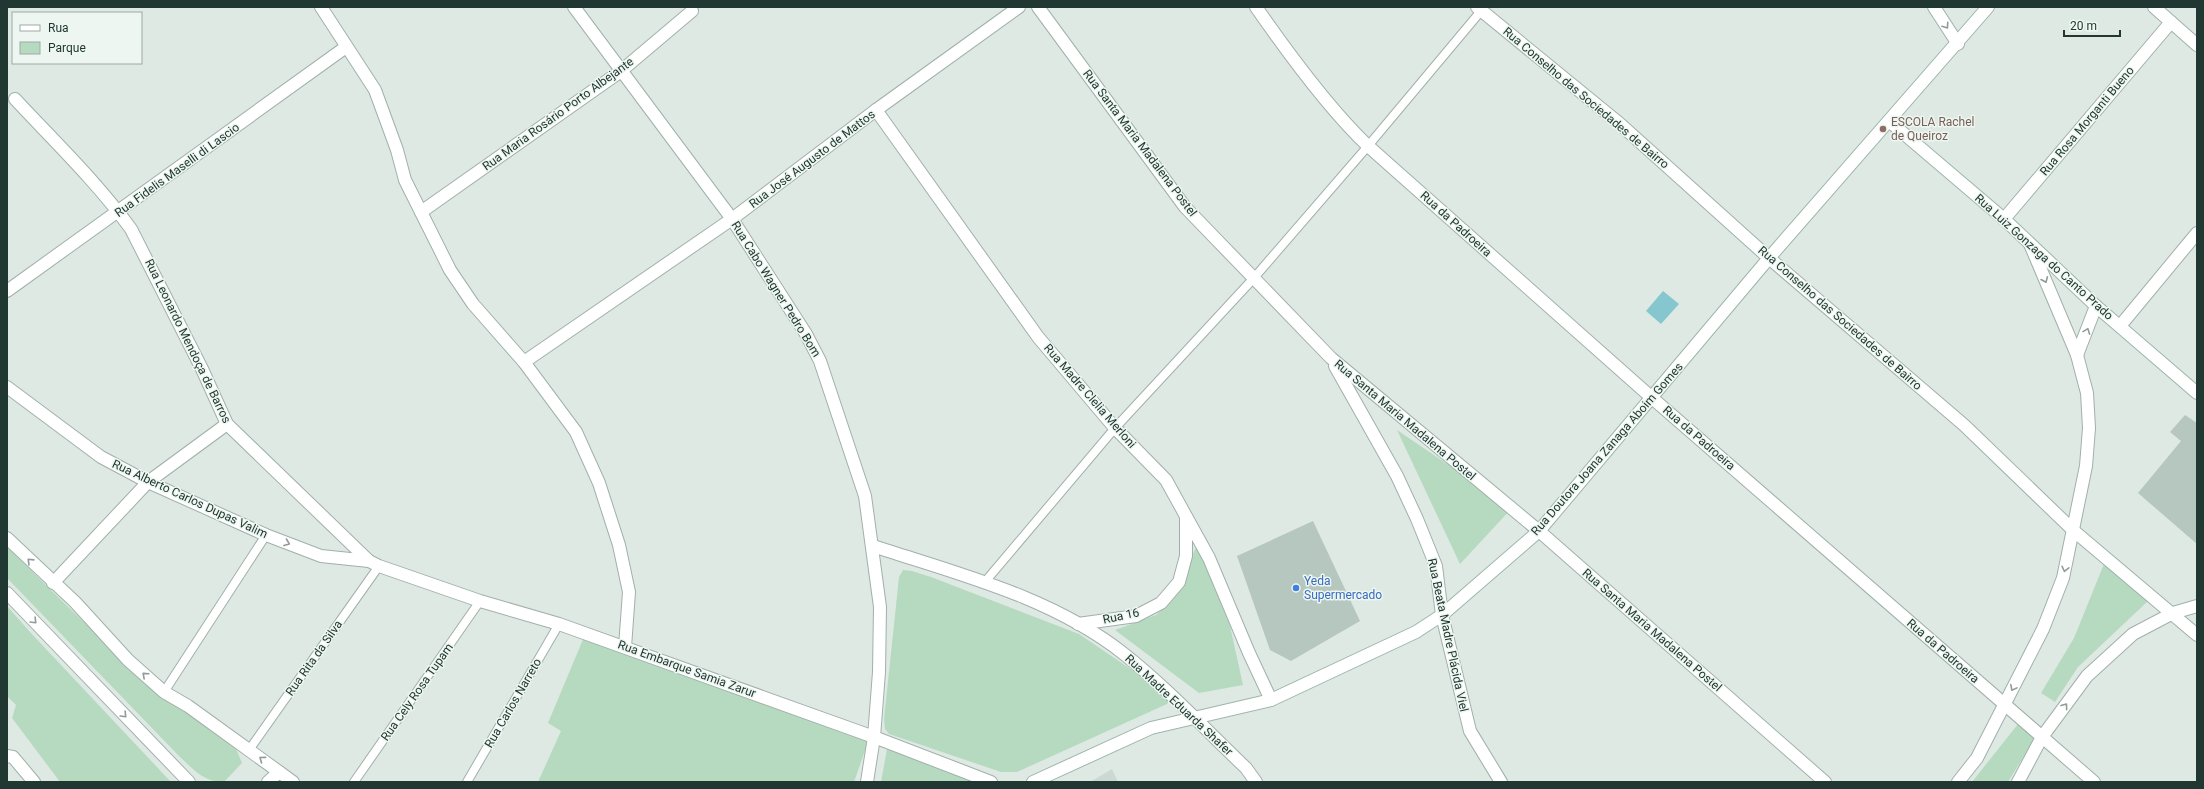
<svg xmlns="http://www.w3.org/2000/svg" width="2204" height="789" font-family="Roboto,sans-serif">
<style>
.built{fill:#ccd9d3}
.green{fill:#b6dabf}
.water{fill:#86c6ce}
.building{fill:#b6c7bf}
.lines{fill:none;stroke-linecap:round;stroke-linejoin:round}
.lane-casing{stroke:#a1b0ab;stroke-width:10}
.street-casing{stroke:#a1b0ab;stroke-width:14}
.secondary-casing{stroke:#9db5ab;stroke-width:14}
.lane{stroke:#fff;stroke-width:8}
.street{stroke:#fff;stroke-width:12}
.secondary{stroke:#fff;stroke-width:12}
.oneway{stroke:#909c98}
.education-dot{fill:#8d6e63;stroke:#eef6f2;stroke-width:1.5}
.shop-dot{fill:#3f7fe0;stroke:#eef6f2;stroke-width:1.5}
.labels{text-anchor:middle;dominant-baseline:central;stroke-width:3;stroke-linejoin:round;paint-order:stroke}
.street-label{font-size:12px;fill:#203831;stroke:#eef6f2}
.education-label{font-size:12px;fill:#785e54;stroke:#eef6f2;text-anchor:start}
.shop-label{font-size:12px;fill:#366cbe;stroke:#eef6f2;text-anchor:start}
</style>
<rect width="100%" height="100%" fill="#dee9e4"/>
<polygon class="built" points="1112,769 1118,782 1090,782"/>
<g class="green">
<polygon points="1397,430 1512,508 1460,564"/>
<polygon points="1197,545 1230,626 1243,685 1199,693 1115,630 1156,615 1171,602"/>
<path d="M7 547 101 639 236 749 242 763 224 782C204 783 192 768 179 756L7 578Z"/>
<polygon points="2106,559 2148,601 2078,667 2055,702 2041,693 2074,638"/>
<polygon points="903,570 912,571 931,577 1079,634 1172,697 1167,704 1017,772 1001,772 889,734 885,729 884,719 899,577"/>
<polygon points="7,606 30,632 171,782 60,782 12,718 16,705 7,696"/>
<polygon points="584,637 869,739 854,782 538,782 561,731 548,723"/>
<polygon points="2018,724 2035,738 2008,782 1972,782"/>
<polygon points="887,749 974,782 881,782"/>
</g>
<polygon class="water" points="1663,291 1679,304 1661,324 1646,311"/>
<g class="building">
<polygon points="2185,415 2197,423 2197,544 2138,493 2181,441 2170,432"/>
<polygon points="1313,521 1360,621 1291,661 1270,650 1237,556"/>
</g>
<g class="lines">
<defs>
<g id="lane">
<polyline points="984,583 1115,428 1253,279 1368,146 1481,11"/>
<polyline points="164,692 266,535"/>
<polyline points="249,750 379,566"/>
<polyline points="354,782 480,601"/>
<polyline points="467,782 559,624"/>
</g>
<g id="street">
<polyline points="321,7 375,90 397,150 405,180 450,270 473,304 524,362 576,432 599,483 619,545 629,592 625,647"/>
<polyline points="574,7 732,219 806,334 820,361 865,496 880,607 879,672 874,737 867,782"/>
<polyline points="1038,7 1185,207 1331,358 1539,531 1825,782"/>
<path d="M1256 7C1288 53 1328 108 1368 146L1651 397 2094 782"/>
<polyline points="1477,7 1620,124 1769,258 1964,425 2074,531 2197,635"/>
<polyline points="1934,7 1958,44"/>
<polyline points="2154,7 2197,45"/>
<path d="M15 99C54 141 97 182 131 229L202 369 227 424 369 561 379 566 480 601 559 624 874 737 991 782"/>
<polyline points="876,110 1038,337 1115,428 1166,480 1209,558 1249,653 1271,700"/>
<polyline points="421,212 621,71 692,11"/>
<polyline points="2004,219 2171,22"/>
<polyline points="7,291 346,47"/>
<polyline points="2120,326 2197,233"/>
<polyline points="2077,355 2096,306"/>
<polyline points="524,362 732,219 876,110 1019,7"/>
<polyline points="1335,366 1397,476 1417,519 1436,566 1442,615 1470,731 1501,782"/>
<polyline points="7,387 101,457 148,482 266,535 321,556 369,561"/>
<polyline points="7,538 75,602 128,660 164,692 188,706 293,782"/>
<path d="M873 546C958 574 1052 597 1124 654 1167 688 1206 730 1246 768L1256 782"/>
<polyline points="53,583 148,482 227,424"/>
<polyline points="7,593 189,782"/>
<polyline points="1078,624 1136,616 1161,603 1179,582 1186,556 1186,517"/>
<polyline points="7,756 13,757 34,782"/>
<polyline points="268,782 279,772"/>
<polyline points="1958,782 1977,758 2043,629 2063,578 2086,466 2089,428 2087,393 2077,355 2030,244"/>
<polyline points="2018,782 2042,737 2087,676 2133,634 2173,613 2197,606"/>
</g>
<g id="secondary">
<polyline points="1889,121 2004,219 2096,306 2197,393"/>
<polyline points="1033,782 1151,728 1271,700 1416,632 1442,615 1539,531 1769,258 1988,7"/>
</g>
</defs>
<use href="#lane" class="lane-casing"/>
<use href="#street" class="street-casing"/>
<use href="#secondary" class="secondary-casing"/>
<use href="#lane" class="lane"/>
<use href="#street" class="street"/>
<use href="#secondary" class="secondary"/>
</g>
<defs><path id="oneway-chevron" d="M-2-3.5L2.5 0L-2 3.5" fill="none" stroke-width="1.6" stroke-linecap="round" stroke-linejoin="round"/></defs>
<g class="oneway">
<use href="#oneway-chevron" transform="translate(1946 26) rotate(56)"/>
<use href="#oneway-chevron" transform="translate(2045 280) rotate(67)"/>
<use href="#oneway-chevron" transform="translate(2087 331) rotate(-69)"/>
<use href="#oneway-chevron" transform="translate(287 543) rotate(21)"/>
<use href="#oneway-chevron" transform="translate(30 561) rotate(-136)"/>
<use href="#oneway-chevron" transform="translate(2065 569) rotate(103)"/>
<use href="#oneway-chevron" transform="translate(34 621) rotate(46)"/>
<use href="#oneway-chevron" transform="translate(145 675) rotate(-138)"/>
<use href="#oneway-chevron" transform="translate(2013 688) rotate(118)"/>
<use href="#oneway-chevron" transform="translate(2065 706) rotate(-54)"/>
<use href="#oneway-chevron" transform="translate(124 715) rotate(46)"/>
<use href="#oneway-chevron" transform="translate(262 759) rotate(-144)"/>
</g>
<circle class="education-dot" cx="1883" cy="129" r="4"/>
<circle class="shop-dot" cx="1296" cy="588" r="4"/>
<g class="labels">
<g class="street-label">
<text transform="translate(1586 98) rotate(40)">Rua Conselho das Sociedades de Bairro</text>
<text transform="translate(558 114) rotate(-36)">Rua Maria Rosário Porto Albejante</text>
<text transform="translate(2087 121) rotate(-50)">Rua Rosa Morganti Bueno</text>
<text transform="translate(1140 143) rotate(53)">Rua Santa Maria Madalena Postel</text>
<text transform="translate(812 159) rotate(-37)">Rua José Augusto de Mattos</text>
<text transform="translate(177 170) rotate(-36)">Rua Fidelis Maselli di Lascio</text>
<text transform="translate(1456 224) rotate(42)">Rua da Padroeira</text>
<text transform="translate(2044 257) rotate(42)">Rua Luiz Gonzaga do Canto Prado</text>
<text transform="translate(776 289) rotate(58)">Rua Cabo Wagner Pedro Bom</text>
<text transform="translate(1840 318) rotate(41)">Rua Conselho das Sociedades de Bairro</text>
<text transform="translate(188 341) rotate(64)">Rua Leonardo Mendoça de Barros</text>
<text transform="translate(1090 396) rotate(49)">Rua Madre Clelia Merloni</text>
<text transform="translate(1405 420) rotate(40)">Rua Santa Maria Madalena Postel</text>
<text transform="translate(1699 438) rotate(41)">Rua da Padroeira</text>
<text transform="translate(1607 449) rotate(-49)">Rua Doutora Joana Zanaga Aboim Gomes</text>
<text transform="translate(190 499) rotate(25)">Rua Alberto Carlos Dupas Valim</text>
<text transform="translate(1121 616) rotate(-12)">Rua 16</text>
<text transform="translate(1652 630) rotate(41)">Rua Santa Maria Madalena Postel</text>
<text transform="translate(1448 635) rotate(78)">Rua Beata Madre Plácida Viel</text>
<text transform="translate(1943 651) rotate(41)">Rua da Padroeira</text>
<text transform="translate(314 658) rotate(-55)">Rua Rita da Silva</text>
<text transform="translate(687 669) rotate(20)">Rua Embarque Samia Zarur</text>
<text transform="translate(417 692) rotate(-55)">Rua Cely Rosa Tupam</text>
<text transform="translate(513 703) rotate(-60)">Rua Carlos Narreto</text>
<text transform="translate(1179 705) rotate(43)">Rua Madre Eduarda Shafer</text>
</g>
<g class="education-label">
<text x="1891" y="122">ESCOLA Rachel<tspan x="1891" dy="14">de Queiroz</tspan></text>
</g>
<g class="shop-label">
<text x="1304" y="581">Yeda<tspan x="1304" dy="14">Supermercado</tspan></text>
</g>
</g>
<rect width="2204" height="789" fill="none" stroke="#203831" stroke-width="16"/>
<rect x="12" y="12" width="130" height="52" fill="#eef6f2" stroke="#9caaa5"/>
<rect x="20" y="25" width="20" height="6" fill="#ffffff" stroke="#9caaa5"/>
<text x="48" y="32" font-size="12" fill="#203831">Rua</text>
<rect x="20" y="42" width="20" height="12" fill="#b6dabf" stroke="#9caaa5"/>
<text x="48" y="52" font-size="12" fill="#203831">Parque</text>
<path d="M2064 30v6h56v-6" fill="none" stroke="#203831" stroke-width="2"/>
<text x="2070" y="30" font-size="12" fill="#203831" stroke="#eef6f2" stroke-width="3" paint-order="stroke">20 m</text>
</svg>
